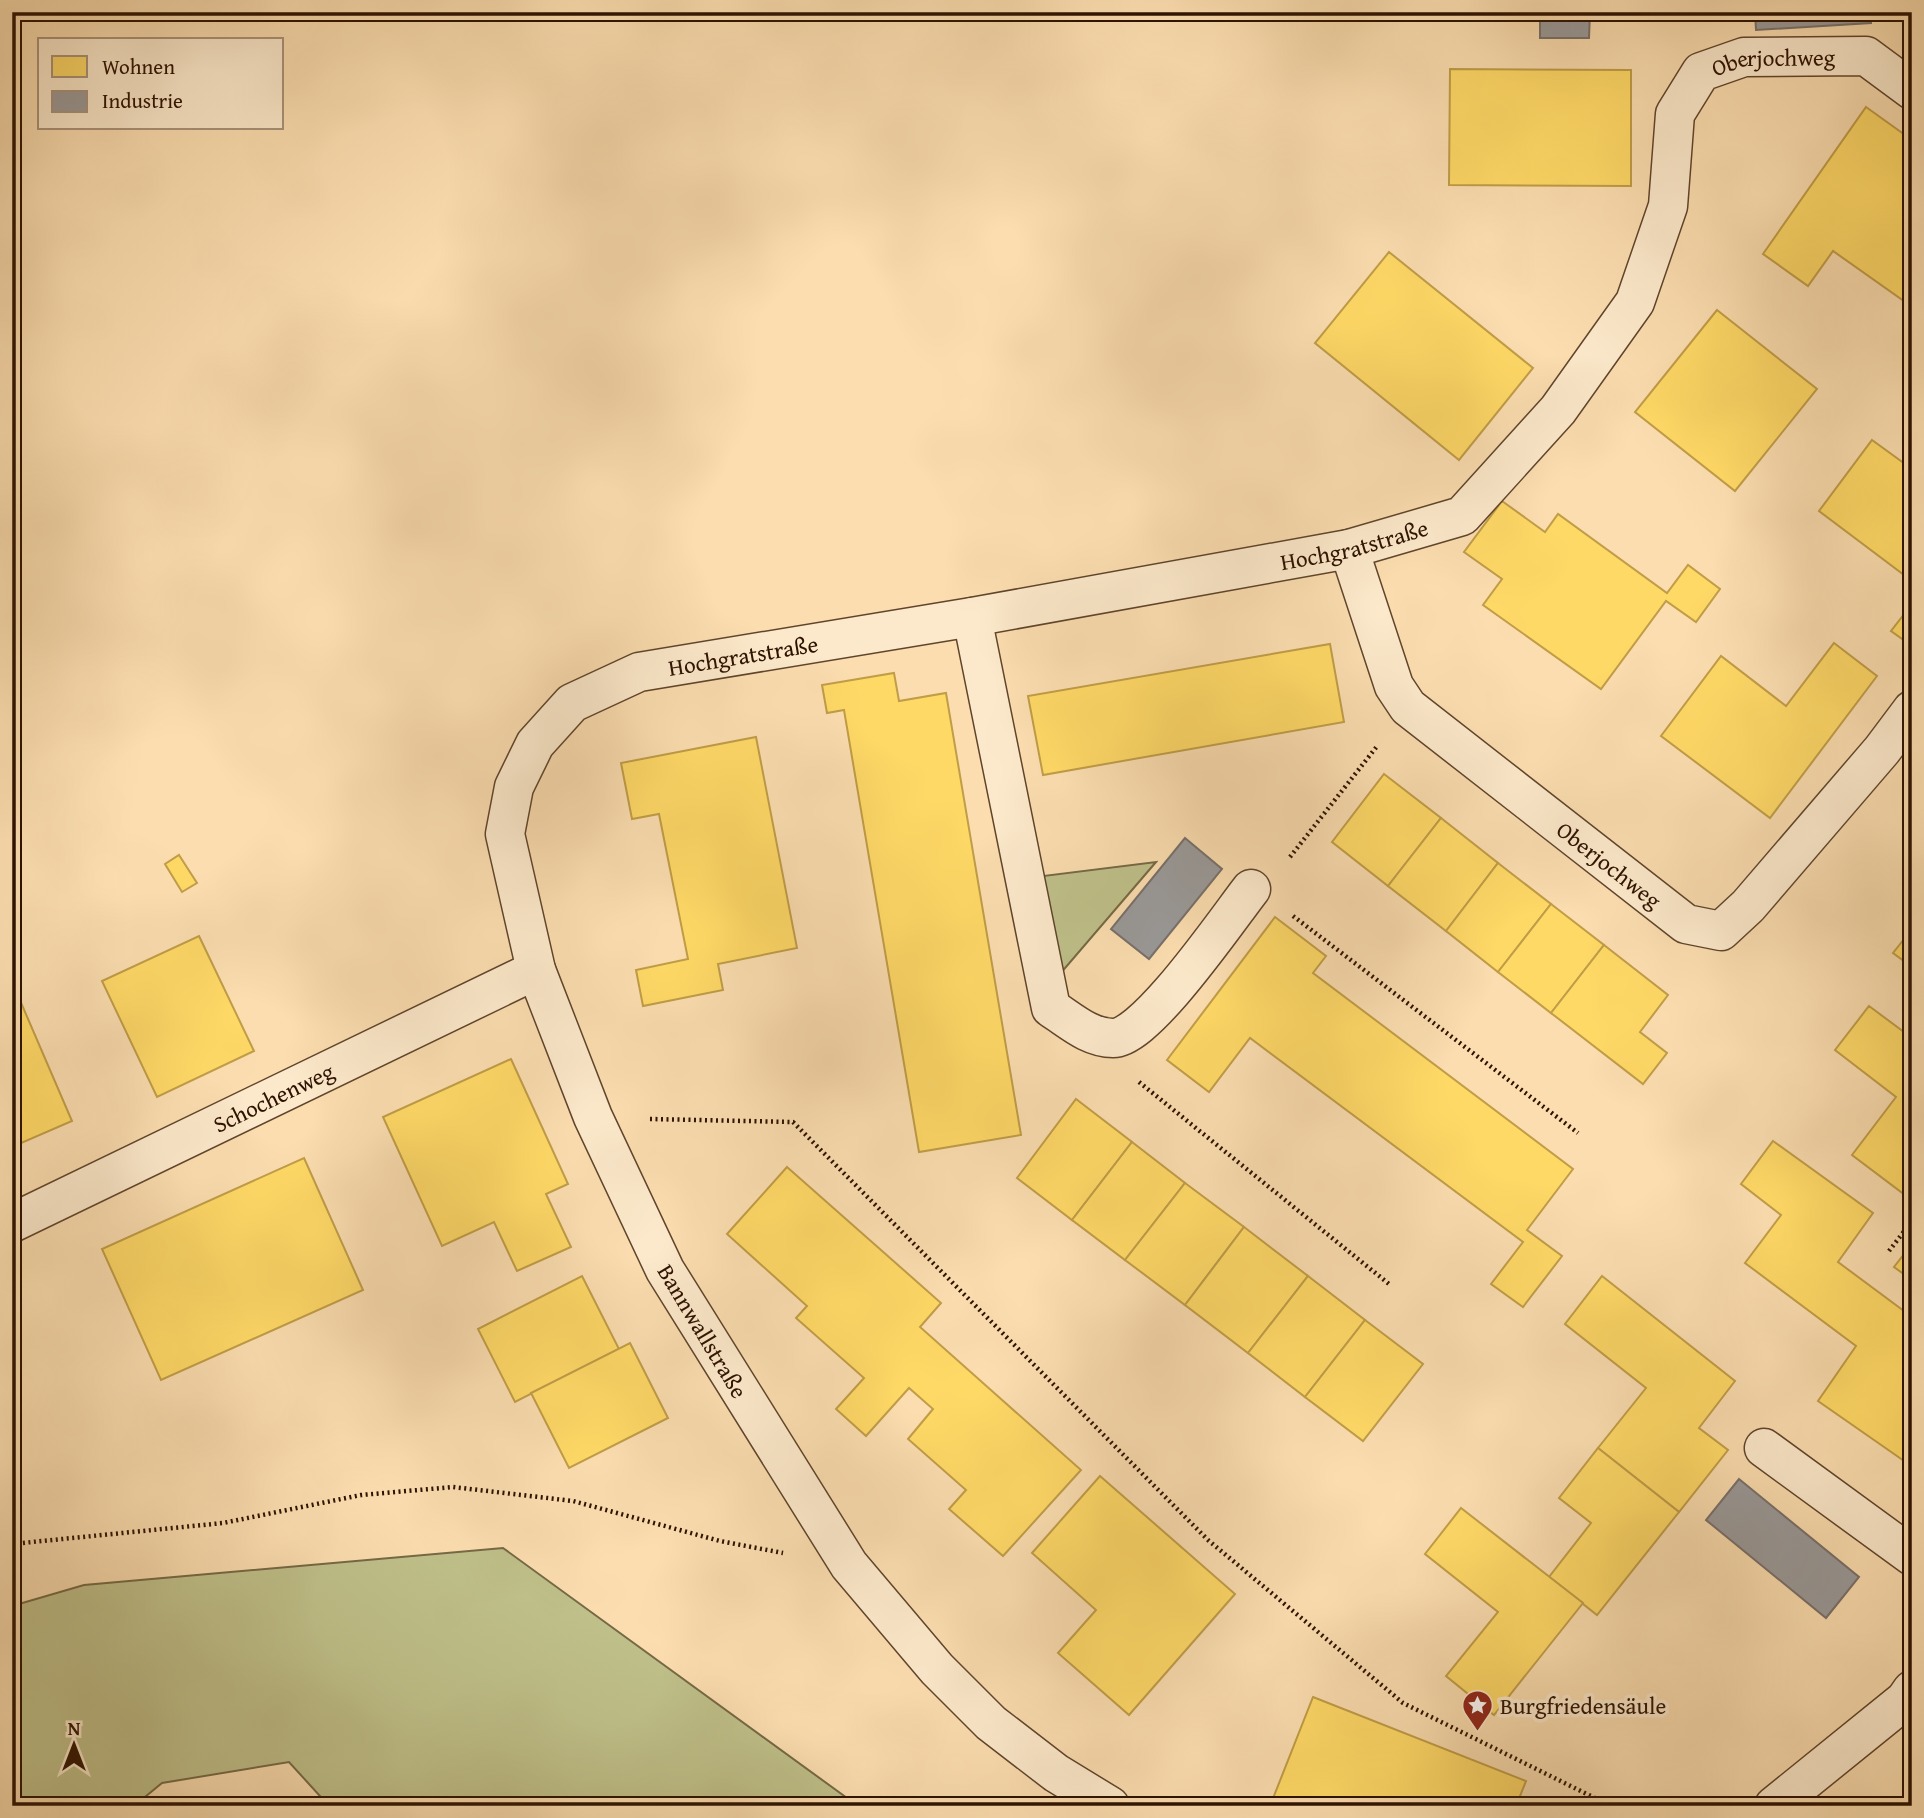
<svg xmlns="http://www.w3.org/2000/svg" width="1924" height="1818" font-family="'Gentium Book Plus',serif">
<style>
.green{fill:#bfc08a;stroke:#766945;stroke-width:2}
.homes{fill:#ffd966;stroke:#c09d47;stroke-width:2}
.industry{fill:#999;stroke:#79706b;stroke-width:2}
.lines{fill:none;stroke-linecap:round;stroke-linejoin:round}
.minor-casing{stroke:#60452c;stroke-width:41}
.path{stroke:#2d1200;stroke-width:4.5;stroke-dasharray:2 3.5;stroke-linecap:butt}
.minor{stroke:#fce9cb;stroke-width:38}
.labels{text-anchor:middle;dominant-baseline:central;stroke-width:7;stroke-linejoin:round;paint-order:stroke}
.street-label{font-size:23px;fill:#2d1200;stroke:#fce9cb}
.poi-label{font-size:23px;fill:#2d1200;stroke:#fce9cb;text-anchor:start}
</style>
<rect width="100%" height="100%" fill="#fbddaf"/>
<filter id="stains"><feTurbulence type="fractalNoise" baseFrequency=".00286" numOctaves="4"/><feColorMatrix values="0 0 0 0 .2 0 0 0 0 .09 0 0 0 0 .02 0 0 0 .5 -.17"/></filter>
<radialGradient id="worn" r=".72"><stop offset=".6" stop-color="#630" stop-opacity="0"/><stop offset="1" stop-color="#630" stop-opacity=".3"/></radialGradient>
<g class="green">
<polygon points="1156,862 1060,974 1043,876"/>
<polygon points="503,1548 858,1806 329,1806 289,1762 162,1783 134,1806 12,1806 12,1606 84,1585"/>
</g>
<g class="homes">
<polygon points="1450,69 1631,70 1631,186 1449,185"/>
<polygon points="1866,107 1912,140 1911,306 1833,251 1808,286 1763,254"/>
<polygon points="1389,252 1533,368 1459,460 1315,343"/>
<polygon points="1717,310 1817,389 1735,491 1635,412"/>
<polygon points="1872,440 1912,469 1912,581 1819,511"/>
<polygon points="1502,501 1545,532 1558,514 1667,593 1688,565 1720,589 1696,622 1666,601 1601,689 1483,605 1502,579 1464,552"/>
<polygon points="1912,604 1912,646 1891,631"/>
<polygon points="1834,643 1877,676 1770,818 1661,736 1721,656 1786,706"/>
<polygon points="1330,644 1344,722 1043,775 1028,696"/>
<polygon points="894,673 899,701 946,693 1021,1135 919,1152 844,710 827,713 822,685"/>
<polygon points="756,737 797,948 718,964 723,990 643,1006 636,970 688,959 659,814 632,819 621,763"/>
<polygon points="1384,774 1441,818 1388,886 1332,842"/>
<polygon points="1441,818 1498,863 1446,931 1388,886"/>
<polygon points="179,855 197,883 182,892 165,864"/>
<polygon points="1498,863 1551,904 1498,972 1446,931"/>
<polygon points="1551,904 1604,945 1551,1013 1498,972"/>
<polygon points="1275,917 1326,956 1313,973 1573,1169 1527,1230 1562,1256 1523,1307 1491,1284 1523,1242 1250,1038 1209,1092 1167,1060"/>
<polygon points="1912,929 1912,967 1893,953"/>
<polygon points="199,936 254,1051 157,1097 102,981"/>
<polygon points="1604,945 1668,995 1640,1032 1667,1053 1643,1084 1551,1013"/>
<polygon points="16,991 72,1121 12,1147 12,993"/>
<polygon points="1869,1006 1912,1038 1912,1194 1909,1198 1852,1155 1896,1097 1835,1050"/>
<polygon points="511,1059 568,1184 546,1194 571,1247 517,1271 494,1222 442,1246 383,1117"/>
<polygon points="1076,1099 1132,1142 1072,1220 1017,1178"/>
<polygon points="1773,1141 1873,1213 1838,1262 1912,1317 1912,1372 1906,1380 1912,1384 1912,1457 1907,1463 1818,1401 1856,1346 1745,1263 1781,1215 1741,1184"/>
<polygon points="1132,1142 1185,1183 1125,1260 1072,1220"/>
<polygon points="304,1158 363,1290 161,1380 102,1249"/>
<polygon points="787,1167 941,1303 920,1327 1081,1470 1003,1556 949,1509 966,1490 908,1439 933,1409 909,1388 866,1436 836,1409 864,1378 796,1318 807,1306 727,1234"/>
<polygon points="1185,1183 1244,1227 1185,1305 1125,1260"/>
<polygon points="1244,1227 1308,1276 1248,1353 1185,1305"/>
<polygon points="1912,1244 1912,1280 1894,1267"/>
<polygon points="582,1276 619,1349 515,1402 478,1329"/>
<polygon points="1308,1276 1365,1320 1305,1397 1248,1353"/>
<polygon points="1602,1276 1735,1381 1699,1428 1728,1450 1679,1512 1598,1448 1646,1388 1565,1324"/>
<polygon points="1365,1320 1423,1364 1363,1441 1305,1397"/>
<polygon points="630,1343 668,1418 569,1468 531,1393"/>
<polygon points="1598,1448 1679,1512 1597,1615 1549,1577 1591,1523 1559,1498"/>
<polygon points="1100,1476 1235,1594 1129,1715 1058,1653 1096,1610 1032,1553"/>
<polygon points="1461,1508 1583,1603 1494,1715 1446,1676 1498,1612 1425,1554"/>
<polygon points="1313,1697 1526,1781 1516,1806 1270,1806"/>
</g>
<g class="industry">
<polygon points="1540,12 1590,12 1589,38 1540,38"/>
<polygon points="1755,12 1870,12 1871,23 1756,30"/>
<polygon points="1185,838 1222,869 1149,959 1111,929"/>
<polygon points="1739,1479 1859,1577 1826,1618 1706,1520"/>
</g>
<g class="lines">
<defs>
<g id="minor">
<path id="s1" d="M1349 549 1394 686 1408 707 1686 924 1721 931 1748 906 1882 750 1912 710"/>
<path d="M972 617 1051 1008C1070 1020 1089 1038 1113 1038 1146 1039 1229 917 1251 889"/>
<path id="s2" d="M12 1223 536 970"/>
<polyline points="1764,1448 1912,1556"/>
<path id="s3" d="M1110 1806 1056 1773 991 1723 937 1669 849 1565 665 1270 593 1117 536 970 505 834 514 787 535 744 572 703 639 672 972 617 1349 549 1462 516 1558 410 1635 302 1668 206 1675 114 1701 72 1744 57 1866 56 1912 90"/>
<polyline points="1774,1806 1905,1700 1912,1690"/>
</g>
</defs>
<use href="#minor" class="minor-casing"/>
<g class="path">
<polyline points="1290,857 1378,745"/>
<polyline points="1293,916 1578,1133"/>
<polyline points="1139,1082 1389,1284"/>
<polyline points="650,1119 793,1122 1208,1540 1403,1703 1611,1806"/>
<polyline points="1889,1251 1912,1221"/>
<polyline points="12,1544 223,1523 361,1495 453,1487 573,1501 720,1541 783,1553"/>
</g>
<use href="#minor" class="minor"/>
</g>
<defs>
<symbol id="sight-pin" viewBox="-11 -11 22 30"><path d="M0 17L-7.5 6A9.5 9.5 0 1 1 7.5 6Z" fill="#8f2418" stroke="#fce9cb"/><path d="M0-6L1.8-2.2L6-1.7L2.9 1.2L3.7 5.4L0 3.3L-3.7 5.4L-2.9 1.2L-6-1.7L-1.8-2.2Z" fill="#fff"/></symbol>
</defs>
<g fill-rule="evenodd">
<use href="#sight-pin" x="1460" y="1688" width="35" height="47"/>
</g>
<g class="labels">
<g class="street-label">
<text stroke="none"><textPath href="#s3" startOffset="2828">Oberjochweg</textPath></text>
<text stroke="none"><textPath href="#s3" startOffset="2123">Hochgratstraße</textPath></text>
<text stroke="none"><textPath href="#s3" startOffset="1502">Hochgratstraße</textPath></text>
<text stroke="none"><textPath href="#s1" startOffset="425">Oberjochweg</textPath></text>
<text stroke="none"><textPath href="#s2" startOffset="290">Schochenweg</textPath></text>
<text transform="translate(703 1331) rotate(59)">Bannwallstraße</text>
</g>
<g class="poi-label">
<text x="1500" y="1705">Burgfriedensäule</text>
</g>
</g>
<rect width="1924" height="1818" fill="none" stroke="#fbddaf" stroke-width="42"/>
<rect x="14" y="14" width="1896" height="1790" fill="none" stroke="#2d1200" stroke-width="3.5"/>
<rect x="21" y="21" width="1882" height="1776" fill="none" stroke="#2d1200" stroke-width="2"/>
<rect x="38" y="38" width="245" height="91" fill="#fce9cb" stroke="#a9937a" stroke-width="2"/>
<rect x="52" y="56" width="35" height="21" fill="#ffd966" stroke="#a9937a" stroke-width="2"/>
<text x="102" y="74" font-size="21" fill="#2d1200">Wohnen</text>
<rect x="52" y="91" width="35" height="21" fill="#999999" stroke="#a9937a" stroke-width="2"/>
<text x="102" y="108" font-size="21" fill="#2d1200">Industrie</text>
<g transform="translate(74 1745)" stroke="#fce9cb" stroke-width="5" paint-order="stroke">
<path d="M0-5L12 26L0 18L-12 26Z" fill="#2d1200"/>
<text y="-10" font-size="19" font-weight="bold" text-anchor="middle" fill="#2d1200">N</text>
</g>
<rect width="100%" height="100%" filter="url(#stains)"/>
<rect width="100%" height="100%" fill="url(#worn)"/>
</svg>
